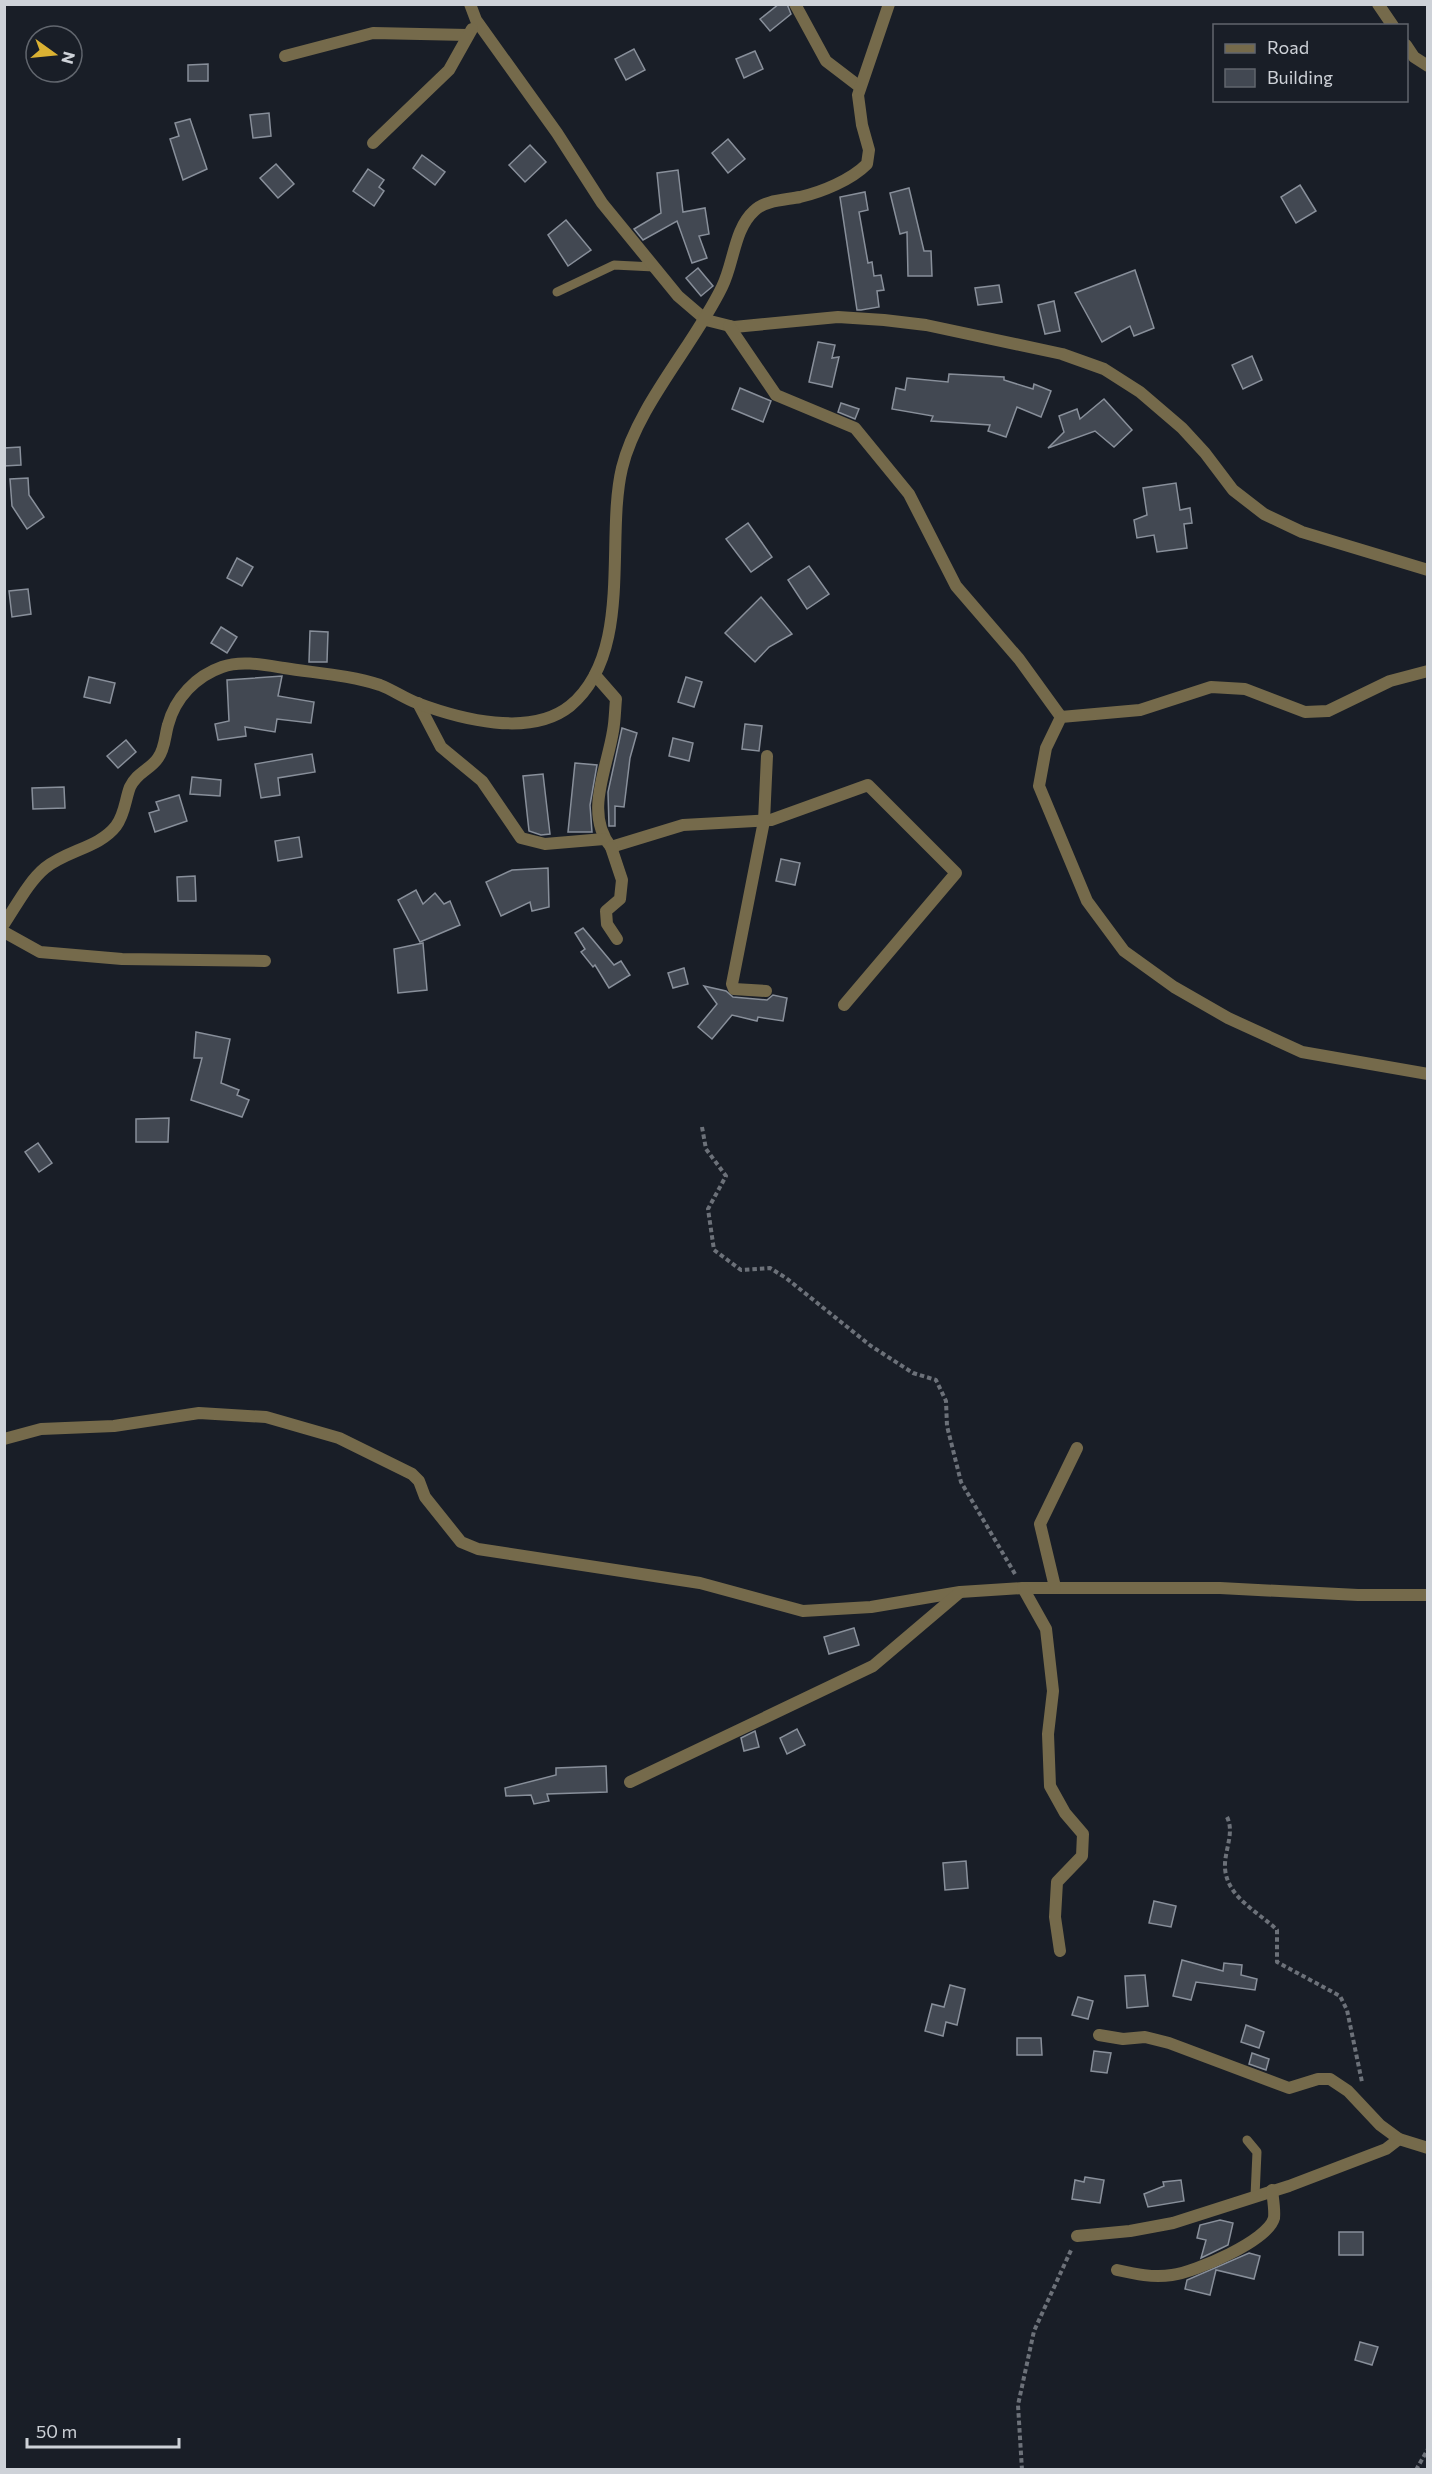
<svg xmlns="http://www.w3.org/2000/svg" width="1432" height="2474" font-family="Commissioner,sans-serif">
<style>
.building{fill:#424852;stroke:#888f9a;stroke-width:1.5}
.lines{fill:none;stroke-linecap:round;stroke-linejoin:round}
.path{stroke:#6c7179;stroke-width:4;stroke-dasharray:4.5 3;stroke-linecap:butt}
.service{stroke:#756a4b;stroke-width:9}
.minor{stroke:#756a4b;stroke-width:12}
</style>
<rect width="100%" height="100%" fill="#191e27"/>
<g class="building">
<polygon points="779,4 787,4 791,14 770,31 760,19"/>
<polygon points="634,49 645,70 626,80 615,59"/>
<polygon points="755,51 763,69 744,78 736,59"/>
<polygon points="208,64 208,81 188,81 188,65"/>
<polygon points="269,113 271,136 253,138 250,115"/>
<polygon points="190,119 207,169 183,180 170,139 179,136 175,123"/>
<polygon points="728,139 745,159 728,173 712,153"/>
<polygon points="530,145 546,162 525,182 509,165"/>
<polygon points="422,155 445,172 435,185 413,168"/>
<polygon points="276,164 294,184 278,198 260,178"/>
<polygon points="368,169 384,180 379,187 384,191 374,206 353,191"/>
<polygon points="678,170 683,212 705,208 709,234 699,236 707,258 692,263 677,221 643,240 634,229 661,213 657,173"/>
<polygon points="1300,185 1316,211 1296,223 1281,197"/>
<polygon points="909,188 924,251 931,251 932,276 908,276 907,232 900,234 890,193"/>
<polygon points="865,192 868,210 859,212 868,263 872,262 874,276 881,275 884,290 877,291 879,307 861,310 857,310 840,197"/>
<polygon points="566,220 591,250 568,266 548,235"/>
<polygon points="698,268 713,286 701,296 686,278"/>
<polygon points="1135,270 1154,328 1134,336 1130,326 1102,342 1075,293"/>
<polygon points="999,285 1002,302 978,305 975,288"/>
<polygon points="1054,301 1060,331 1045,334 1038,305"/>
<polygon points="818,342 835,345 832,358 839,357 832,387 809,382"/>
<polygon points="1252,356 1262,380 1243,389 1232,365"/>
<polygon points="949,374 1004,377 1004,380 1033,389 1034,384 1051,391 1041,417 1017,407 1006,437 988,431 990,425 931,421 933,416 892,409 896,388 905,390 907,378 948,382"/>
<polygon points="740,388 771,401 763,422 732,409"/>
<polygon points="1104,399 1132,430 1114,447 1095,431 1048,448 1064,432 1059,416 1077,409 1080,419"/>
<polygon points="841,403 859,409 855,419 838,412"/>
<polygon points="20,447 21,465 4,466 4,448"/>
<polygon points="28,478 29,495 44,517 27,529 12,506 10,479"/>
<polygon points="1176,483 1180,510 1190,508 1192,523 1184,524 1187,548 1157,552 1154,535 1137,538 1134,520 1147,515 1143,488"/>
<polygon points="748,523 772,557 751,572 726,539"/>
<polygon points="237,558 253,567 242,586 227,578"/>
<polygon points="809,566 829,594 807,609 788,580"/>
<polygon points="28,589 31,614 12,617 9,591"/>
<polygon points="761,597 792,634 769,647 755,662 725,633"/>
<polygon points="221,627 237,637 227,653 211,643"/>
<polygon points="310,631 328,632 327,662 309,662"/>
<polygon points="282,676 278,696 314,702 311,723 277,719 275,732 245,727 246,736 218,740 215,724 229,721 227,680"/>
<polygon points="89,677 115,683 110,703 84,697"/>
<polygon points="686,677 702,682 694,707 678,702"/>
<polygon points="745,724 762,726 759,751 742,749"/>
<polygon points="622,728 637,733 630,758 624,807 615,806 615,826 609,826 608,792"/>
<polygon points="673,738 693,743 689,761 669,756"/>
<polygon points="126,740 136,752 118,768 107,756"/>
<polygon points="312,754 315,772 278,778 280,795 261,798 255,764"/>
<polygon points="575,763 597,765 590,805 592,832 568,832"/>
<polygon points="543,774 550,834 541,835 529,831 523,776"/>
<polygon points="192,777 221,780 220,796 190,794"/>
<polygon points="64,787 65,808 33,809 32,788"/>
<polygon points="179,795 187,821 155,832 149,813 159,810 156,802"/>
<polygon points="299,837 302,857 278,861 275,841"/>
<polygon points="781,859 800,863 795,885 776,881"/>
<polygon points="548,868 549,907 532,911 530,902 501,916 486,882 512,870"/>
<polygon points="195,876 196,901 178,901 177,877"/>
<polygon points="416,890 423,904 435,893 444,904 450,901 460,925 420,942 398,900"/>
<polygon points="583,928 614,965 621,961 630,975 609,988 595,965 593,967 581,952 585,949 575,933"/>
<polygon points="423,943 427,990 398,993 394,949"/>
<polygon points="684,968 688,984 673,988 668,973"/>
<polygon points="704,986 726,991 733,997 767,1000 773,995 787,998 783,1021 758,1017 757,1021 732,1015 712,1039 698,1027 717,1004"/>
<polygon points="196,1032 230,1039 221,1083 239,1090 237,1095 249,1100 242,1117 191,1100 202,1058 194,1058"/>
<polygon points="169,1118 168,1142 136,1142 136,1119"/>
<polygon points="38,1143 52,1163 39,1172 25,1152"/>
<polygon points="854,1628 859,1645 829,1654 824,1637"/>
<polygon points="797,1729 805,1745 787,1754 780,1738"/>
<polygon points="755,1731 759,1747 744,1751 741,1738"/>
<polygon points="606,1766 607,1792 547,1794 549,1801 534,1804 531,1795 506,1796 505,1788 556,1775 556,1768"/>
<polygon points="966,1861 968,1888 945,1890 943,1863"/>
<polygon points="1154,1901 1176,1906 1171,1927 1149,1923"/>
<polygon points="1182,1960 1223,1971 1224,1963 1242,1965 1241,1975 1257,1979 1255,1990 1196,1982 1191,2000 1173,1996"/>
<polygon points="1145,1975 1148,2006 1127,2008 1125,1976"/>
<polygon points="950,1985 965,1989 957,2025 946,2022 943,2036 925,2031 932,2004 944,2007"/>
<polygon points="1078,1997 1093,2001 1088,2019 1072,2015"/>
<polygon points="1246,2025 1264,2032 1259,2048 1241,2042"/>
<polygon points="1017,2038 1041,2038 1042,2055 1017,2055"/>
<polygon points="1094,2051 1111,2053 1107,2073 1091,2071"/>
<polygon points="1252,2053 1269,2059 1266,2070 1249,2064"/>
<polygon points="1085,2177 1104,2180 1100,2203 1072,2199 1075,2180 1084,2182"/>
<polygon points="1181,2180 1184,2201 1148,2207 1144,2194 1164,2186 1163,2182"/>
<polygon points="1220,2220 1233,2223 1228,2245 1201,2258 1206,2240 1197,2238 1200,2225"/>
<rect x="1339" y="2232" width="24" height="23"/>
<polygon points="1249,2253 1260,2256 1254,2279 1216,2270 1210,2295 1185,2289 1187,2280"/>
<polygon points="1360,2342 1378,2347 1372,2365 1355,2360"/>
</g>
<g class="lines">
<g class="path">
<polyline points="702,1127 706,1149 726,1176 708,1209 714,1250 741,1270 770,1268 786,1278 871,1346 913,1373 936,1380 946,1401 947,1426 961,1482 1015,1574"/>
<path d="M1227 1817C1235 1833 1224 1851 1225 1868 1227 1898 1259 1912 1277 1930V1962L1340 1996 1347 2010 1362 2082"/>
<polyline points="1022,2470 1018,2405 1034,2331 1072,2248"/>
<polyline points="1416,2470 1428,2449"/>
</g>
<g class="service">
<polyline points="557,292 614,265 654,267"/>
<polyline points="1247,2140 1257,2152 1255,2196"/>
</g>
<g class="minor">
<polyline points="470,4 476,20 557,133 602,203 678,296 706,320 734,327 838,317 884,320 926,325 1062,354 1104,369 1140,392 1182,428 1205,453 1233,490 1264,514 1302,532 1428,570"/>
<polyline points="795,4 826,61 860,87"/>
<polyline points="1378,4 1393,26"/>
<polyline points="1406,45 1414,57 1428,66"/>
<polyline points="285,56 373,33 468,35"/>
<polyline points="373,143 449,70 472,29"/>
<polyline points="729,326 776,395 855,428 909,494 956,586 1019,659 1061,717"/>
<polyline points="1428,671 1390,681 1328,711 1305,712 1245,689 1211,687 1140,710 1061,717 1046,748 1039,786 1087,901 1124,951 1174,987 1228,1018 1302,1052 1428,1074"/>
<path d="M595 675 616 699C615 709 615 721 613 731 607 769 584 814 611 847L683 825 771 820 868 785 956 873 844 1005"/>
<polyline points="418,703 441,747 482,781 521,838 545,844 604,839"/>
<polyline points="611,847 622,880 620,899 606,911 607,924 617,939"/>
<path d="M4 924C16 906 29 881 45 868 67 850 99 848 116 826 125 814 125 800 130 787 137 772 150 770 158 758 165 749 165 735 168 725 175 698 196 676 222 667 241 660 265 665 284 668 315 673 350 675 380 685 393 690 404 698 417 703 460 719 530 738 570 706 634 653 605 539 622 468 637 406 694 345 722 287 734 263 734 229 754 211 765 200 785 200 800 197 822 192 851 180 867 164L869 150 862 125 858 95 889 4"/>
<polyline points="4,932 40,952 122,959 265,961"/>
<polyline points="766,991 734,989 732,984 764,821 767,756"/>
<polyline points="4,1439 41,1429 114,1426 199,1413 266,1417 339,1438 412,1474 419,1481 425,1497 461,1542 478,1549 700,1583 803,1611 871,1607 960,1592 1023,1588 1220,1588 1358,1595 1428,1595"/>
<polyline points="1055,1587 1040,1524 1077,1448"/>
<polyline points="1023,1588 1046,1629 1053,1691 1048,1734 1050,1786 1065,1813 1083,1834 1082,1856 1057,1882 1055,1917 1060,1951"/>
<polyline points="630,1782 873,1666 959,1593"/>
<polyline points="1099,2035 1123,2039 1145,2037 1169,2043 1289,2088 1318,2079 1330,2079 1348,2091 1380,2125 1399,2139 1428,2148"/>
<polyline points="1077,2236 1130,2231 1173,2223 1289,2186 1386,2149 1399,2139"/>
<path d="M1117 2270C1135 2274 1153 2278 1172 2275 1195 2272 1268 2241 1274 2218 1275 2210 1273 2199 1272 2190"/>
</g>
</g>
<rect width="1432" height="2474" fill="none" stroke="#ced2d8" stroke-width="12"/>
<rect x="1213" y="24" width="195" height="78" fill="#191e27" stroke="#61666e" stroke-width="1.5"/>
<rect x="1225" y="44" width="30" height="9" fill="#756a4b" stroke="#61666e" stroke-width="1.5"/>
<text x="1267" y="54" font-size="18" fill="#ced2d8">Road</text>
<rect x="1225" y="69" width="30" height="18" fill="#424852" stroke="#61666e" stroke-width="1.5"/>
<text x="1267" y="84" font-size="18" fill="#ced2d8">Building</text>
<g transform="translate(54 54) rotate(105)"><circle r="28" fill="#191e27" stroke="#61666e" stroke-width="1.5"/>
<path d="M0-4.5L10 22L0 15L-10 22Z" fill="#dbb233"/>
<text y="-9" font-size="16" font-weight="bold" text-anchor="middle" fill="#ced2d8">N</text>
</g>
<path d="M27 2438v9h152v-9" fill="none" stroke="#ced2d8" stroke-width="3"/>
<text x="36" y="2438" font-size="18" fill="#ced2d8" stroke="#191e27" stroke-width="4.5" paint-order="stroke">50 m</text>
</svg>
